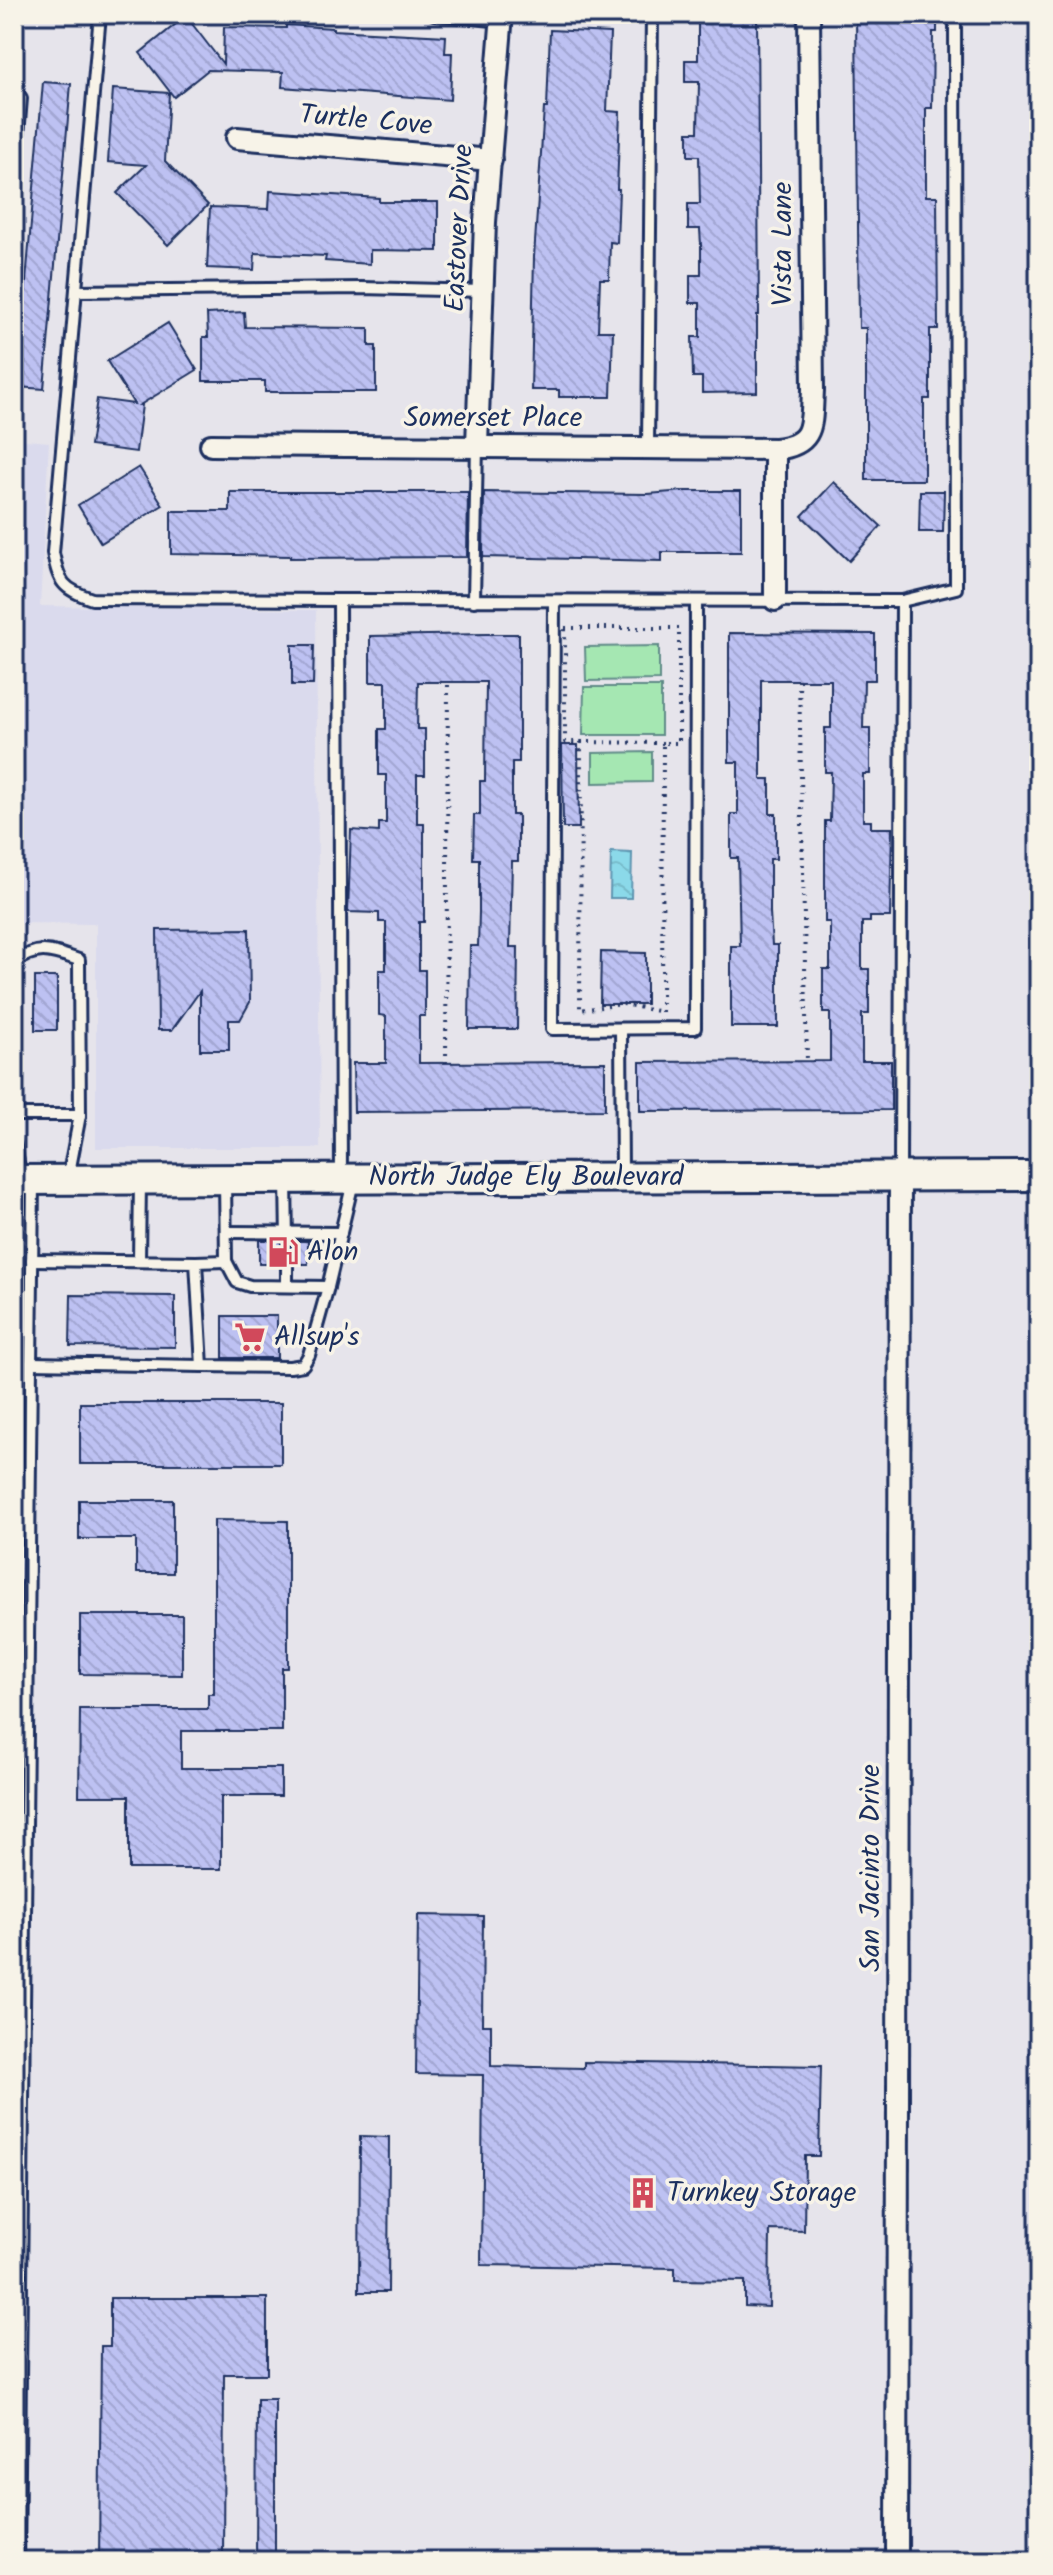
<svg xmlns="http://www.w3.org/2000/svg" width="1053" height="2575" font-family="Kalam,sans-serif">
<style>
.built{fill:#dadaed}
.green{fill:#a5e7b2;stroke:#608b88;stroke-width:2}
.water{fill:url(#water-waves);stroke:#5e95b1;stroke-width:2}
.building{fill:url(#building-back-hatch);stroke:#1b2f5e;stroke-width:2}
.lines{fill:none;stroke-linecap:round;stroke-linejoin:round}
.lane-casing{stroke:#1b2f5e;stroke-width:16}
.street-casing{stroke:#1b2f5e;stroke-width:26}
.secondary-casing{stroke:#1b2f5e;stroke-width:34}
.path{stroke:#1b2f5e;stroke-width:4;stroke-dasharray:2 6;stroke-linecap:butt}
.lane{stroke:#f7f3e8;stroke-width:10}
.street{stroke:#f7f3e8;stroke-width:20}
.secondary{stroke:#f7f3e8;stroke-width:28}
.labels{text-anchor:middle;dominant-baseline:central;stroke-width:7;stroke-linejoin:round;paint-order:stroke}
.street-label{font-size:28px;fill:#1b2f5e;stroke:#f7f3e8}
.poi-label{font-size:28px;fill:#1b2f5e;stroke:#f7f3e8;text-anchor:start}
</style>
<defs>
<pattern id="water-waves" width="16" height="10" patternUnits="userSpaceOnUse" patternTransform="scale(2)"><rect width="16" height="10" fill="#8bd9e9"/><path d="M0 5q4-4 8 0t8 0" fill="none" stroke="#77bbca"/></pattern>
<pattern id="building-back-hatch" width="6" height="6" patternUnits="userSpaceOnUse" patternTransform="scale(2)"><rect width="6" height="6" fill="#bdc1f2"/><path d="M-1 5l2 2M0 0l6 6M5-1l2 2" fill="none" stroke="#a2a6d2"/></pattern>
</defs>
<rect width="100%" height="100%" fill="#e6e4eb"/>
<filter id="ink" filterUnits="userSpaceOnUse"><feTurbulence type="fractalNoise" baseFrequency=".0125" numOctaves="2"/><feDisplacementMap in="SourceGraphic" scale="16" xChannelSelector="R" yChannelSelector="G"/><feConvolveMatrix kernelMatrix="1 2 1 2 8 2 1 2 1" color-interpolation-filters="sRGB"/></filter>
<g filter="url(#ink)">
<polygon class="built" points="14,439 49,442 40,606 316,610 320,1148 96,1148 96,924 14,923"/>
<g class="green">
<polygon points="659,646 659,680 586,681 585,647"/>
<polygon points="584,687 661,687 661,735 583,735"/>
<polygon points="652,752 652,782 593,783 593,753"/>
</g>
<polygon class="water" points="611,852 632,853 631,898 610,898"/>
<g class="building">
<polygon points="698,14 757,14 759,315 757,315 757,392 702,393 702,377 693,377 692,337 700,337 700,303 690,303 690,275 701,275 701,245 700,229 688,229 688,204 700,204 699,156 688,156 688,132 698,132 699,82 685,82 685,60 698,60"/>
<polygon points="856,14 937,14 937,32 933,32 932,108 926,108 926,196 937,196 938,329 930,329 930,399 924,399 924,480 866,480 866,328 859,328"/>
<polygon points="186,16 223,64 224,27 286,28 286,25 333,28 333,30 446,36 445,53 452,53 450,100 282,87 283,72 208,70 174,97 140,53"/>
<polygon points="550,30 610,33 607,111 620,112 617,189 619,189 617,243 610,242 609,279 600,279 598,331 613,331 611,397 559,397 559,390 531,390 534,257 544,108 547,108"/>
<polygon points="43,82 71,84 44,389 17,387"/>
<polygon points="113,89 169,93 165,161 208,205 168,245 117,193 146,165 108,162"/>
<polygon points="270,191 379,198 379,202 438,202 438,251 370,250 370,264 325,261 326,256 255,253 254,270 207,268 210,207 269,209"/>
<polygon points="244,312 245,327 369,328 369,346 376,346 376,392 265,392 265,381 203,381 203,337 208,337 207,314"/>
<polygon points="168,323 197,370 140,405 142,405 136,452 90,446 97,399 134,404 107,361"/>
<polygon points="139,467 163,505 101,543 78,505"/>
<polygon points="834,482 881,526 849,561 802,516"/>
<polygon points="684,491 741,491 741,552 662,552 662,561 483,557 484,492 648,494"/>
<polygon points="920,491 944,491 943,532 919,532"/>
<polygon points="230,492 468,492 467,557 290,558 290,556 171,554 171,511 230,511"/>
<polygon points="729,633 875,634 875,680 864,680 863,728 870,728 870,774 863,774 863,821 871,821 871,828 892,828 890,917 870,917 870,922 862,922 862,969 869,969 869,1014 862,1014 862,1061 891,1061 891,1110 640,1111 640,1062 830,1061 830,1013 823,1013 823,969 830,969 830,922 825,922 825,821 830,821 831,772 825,772 825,728 831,728 831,680 761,680 761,779 770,779 770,814 776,814 776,859 770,859 770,912 772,945 778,945 778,1027 731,1027 731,946 740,946 738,858 731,858 731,814 738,814 738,762 729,762"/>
<polygon points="486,634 519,634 519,762 512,762 512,815 518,815 518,861 512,861 510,947 518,947 517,1029 469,1029 470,946 478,946 479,912 479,859 473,859 474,815 480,815 480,781 485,781 486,682 418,682 417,729 425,729 425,775 417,775 417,823 424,823 424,922 419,922 419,970 425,970 425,1016 419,1016 419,1063 605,1062 605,1110 354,1112 353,1063 386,1063 386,1016 379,1015 379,970 386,970 386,922 379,922 379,913 348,912 351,830 379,832 379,823 386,823 386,775 379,775 379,729 386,729 386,682 370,682 370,636"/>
<polygon points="292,645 314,645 313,685 292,685"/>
<polygon points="562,745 578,745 579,828 563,828"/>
<polygon points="249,929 250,1002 240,1020 229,1020 229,1050 200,1050 200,991 172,1030 158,1030 157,930"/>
<polygon points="601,952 646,953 646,1004 600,1004"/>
<rect x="35" y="977" width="22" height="53"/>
<polygon points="259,1240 279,1240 286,1248 292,1246 295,1241 308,1241 308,1264 295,1264 288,1256 282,1258 279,1264 259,1264"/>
<polygon points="71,1295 175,1296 175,1347 70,1346"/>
<rect x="223" y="1316" width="54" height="42"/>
<rect x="80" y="1403" width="201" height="61"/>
<polygon points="79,1500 173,1500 173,1573 136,1573 136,1539 79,1539"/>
<polygon points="214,1520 288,1521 288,1668 282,1668 282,1731 181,1731 181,1768 281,1768 281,1796 221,1796 221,1869 129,1869 129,1796 79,1796 80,1709 208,1709 208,1694 214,1694"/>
<polygon points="80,1615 182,1615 182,1675 80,1674"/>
<polygon points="418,1915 483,1916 482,2025 491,2025 491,2066 584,2068 584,2062 821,2066 819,2156 805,2156 804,2231 770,2230 769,2307 745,2306 745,2281 675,2280 675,2268 481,2265 483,2075 416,2074"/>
<polygon points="360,2136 389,2137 388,2292 359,2292"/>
<polygon points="110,2298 267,2298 267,2374 224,2374 223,2561 99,2561 101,2346 110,2346"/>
<polygon points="257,2399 275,2399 275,2561 256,2561"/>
</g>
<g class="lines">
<defs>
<g id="lane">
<path d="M100 14 53 553C59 583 63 589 92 599L339 600"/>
<polyline points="434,14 502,21"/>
<polyline points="14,90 21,98 14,185"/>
<polyline points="76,291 362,288 484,291"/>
<polyline points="648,447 652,14"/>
<polyline points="474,601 477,445"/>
<polyline points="554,602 552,1029 695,1028 696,602"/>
<path d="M14 963C38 944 52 951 79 960L80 1115 68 1178"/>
<polyline points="621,1029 622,1174"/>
<polyline points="14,1115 80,1115"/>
<polyline points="14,1141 21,1178"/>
<polyline points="900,1173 902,601"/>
<polyline points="341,1177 339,600 902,601 956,588 955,14"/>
<polyline points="225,1180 226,1261 237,1282 250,1286 328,1287 353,1182"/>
<polyline points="286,1180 287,1240"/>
<polyline points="226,1232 341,1233"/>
<polyline points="32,1260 196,1262 202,1366 290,1367 303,1365 309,1355 328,1287"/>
<polyline points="139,1261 140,1181"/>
<polyline points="196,1262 226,1261"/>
<polyline points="287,1264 287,1286"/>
<polyline points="31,1363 202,1366"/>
<polyline points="18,2561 33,1182"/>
</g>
<g id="street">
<polyline points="237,138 491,160"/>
<path d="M211 445 775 449C816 445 811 423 813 390L809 14"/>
<polyline points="477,445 485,222 502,14"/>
<polyline points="775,449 775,600"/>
<polyline points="897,2561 900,1175"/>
</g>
<polyline id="secondary" points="14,1180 1039,1176"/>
</defs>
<use href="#lane" class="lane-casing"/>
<use href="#street" class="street-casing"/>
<use href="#secondary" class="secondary-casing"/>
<g class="path">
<polygon points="565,628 679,628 679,743 663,743 662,1012 623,1004 580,1010 581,742 565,742"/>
<polyline points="799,680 807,1061"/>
<polyline points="581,742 663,743"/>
<polyline points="446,1063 448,682"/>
</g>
<use href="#lane" class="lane"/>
<use href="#street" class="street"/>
<use href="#secondary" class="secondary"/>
</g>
</g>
<defs>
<symbol id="fuel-bare" viewBox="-9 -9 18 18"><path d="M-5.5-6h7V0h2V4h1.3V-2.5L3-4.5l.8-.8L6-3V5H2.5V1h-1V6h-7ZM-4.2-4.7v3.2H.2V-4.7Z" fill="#d1495b" stroke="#f7f3e8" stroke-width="2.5" paint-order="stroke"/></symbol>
<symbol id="supermarket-bare" viewBox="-9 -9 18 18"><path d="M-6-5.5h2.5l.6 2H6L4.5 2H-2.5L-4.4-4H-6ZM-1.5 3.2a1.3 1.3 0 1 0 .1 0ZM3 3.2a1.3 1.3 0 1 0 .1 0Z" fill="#d1495b" stroke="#f7f3e8" stroke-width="2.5" paint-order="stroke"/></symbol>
<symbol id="building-bare" viewBox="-9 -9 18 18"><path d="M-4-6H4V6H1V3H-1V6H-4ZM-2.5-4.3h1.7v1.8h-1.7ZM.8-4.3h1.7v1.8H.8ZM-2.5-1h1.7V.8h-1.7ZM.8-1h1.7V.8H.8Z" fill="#d1495b" stroke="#f7f3e8" stroke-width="2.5" paint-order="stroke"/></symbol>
</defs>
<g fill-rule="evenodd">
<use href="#fuel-bare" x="261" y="1230" width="44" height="44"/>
<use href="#supermarket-bare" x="228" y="1315" width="44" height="44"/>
<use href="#building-bare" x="621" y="2171" width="44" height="44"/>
</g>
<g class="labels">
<g class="street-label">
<text transform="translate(366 121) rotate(5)">Turtle Cove</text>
<text transform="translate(460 228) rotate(-87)">Eastover Drive</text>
<text transform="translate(783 244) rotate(-90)">Vista Lane</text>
<text x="493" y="418">Somerset Place</text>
<text x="526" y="1177">North Judge Ely Boulevard</text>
<text transform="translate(871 1868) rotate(-90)">San Jacinto Drive</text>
</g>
<g class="poi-label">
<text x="307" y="1252">Alon</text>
<text x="274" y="1337">Allsup's</text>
<text x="667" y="2193">Turnkey Storage</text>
</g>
</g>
<rect width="1053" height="2575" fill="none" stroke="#f7f3e8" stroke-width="48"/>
<rect x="24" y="24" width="1005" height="2527" fill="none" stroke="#1b2f5e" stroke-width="3" filter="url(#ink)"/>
</svg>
